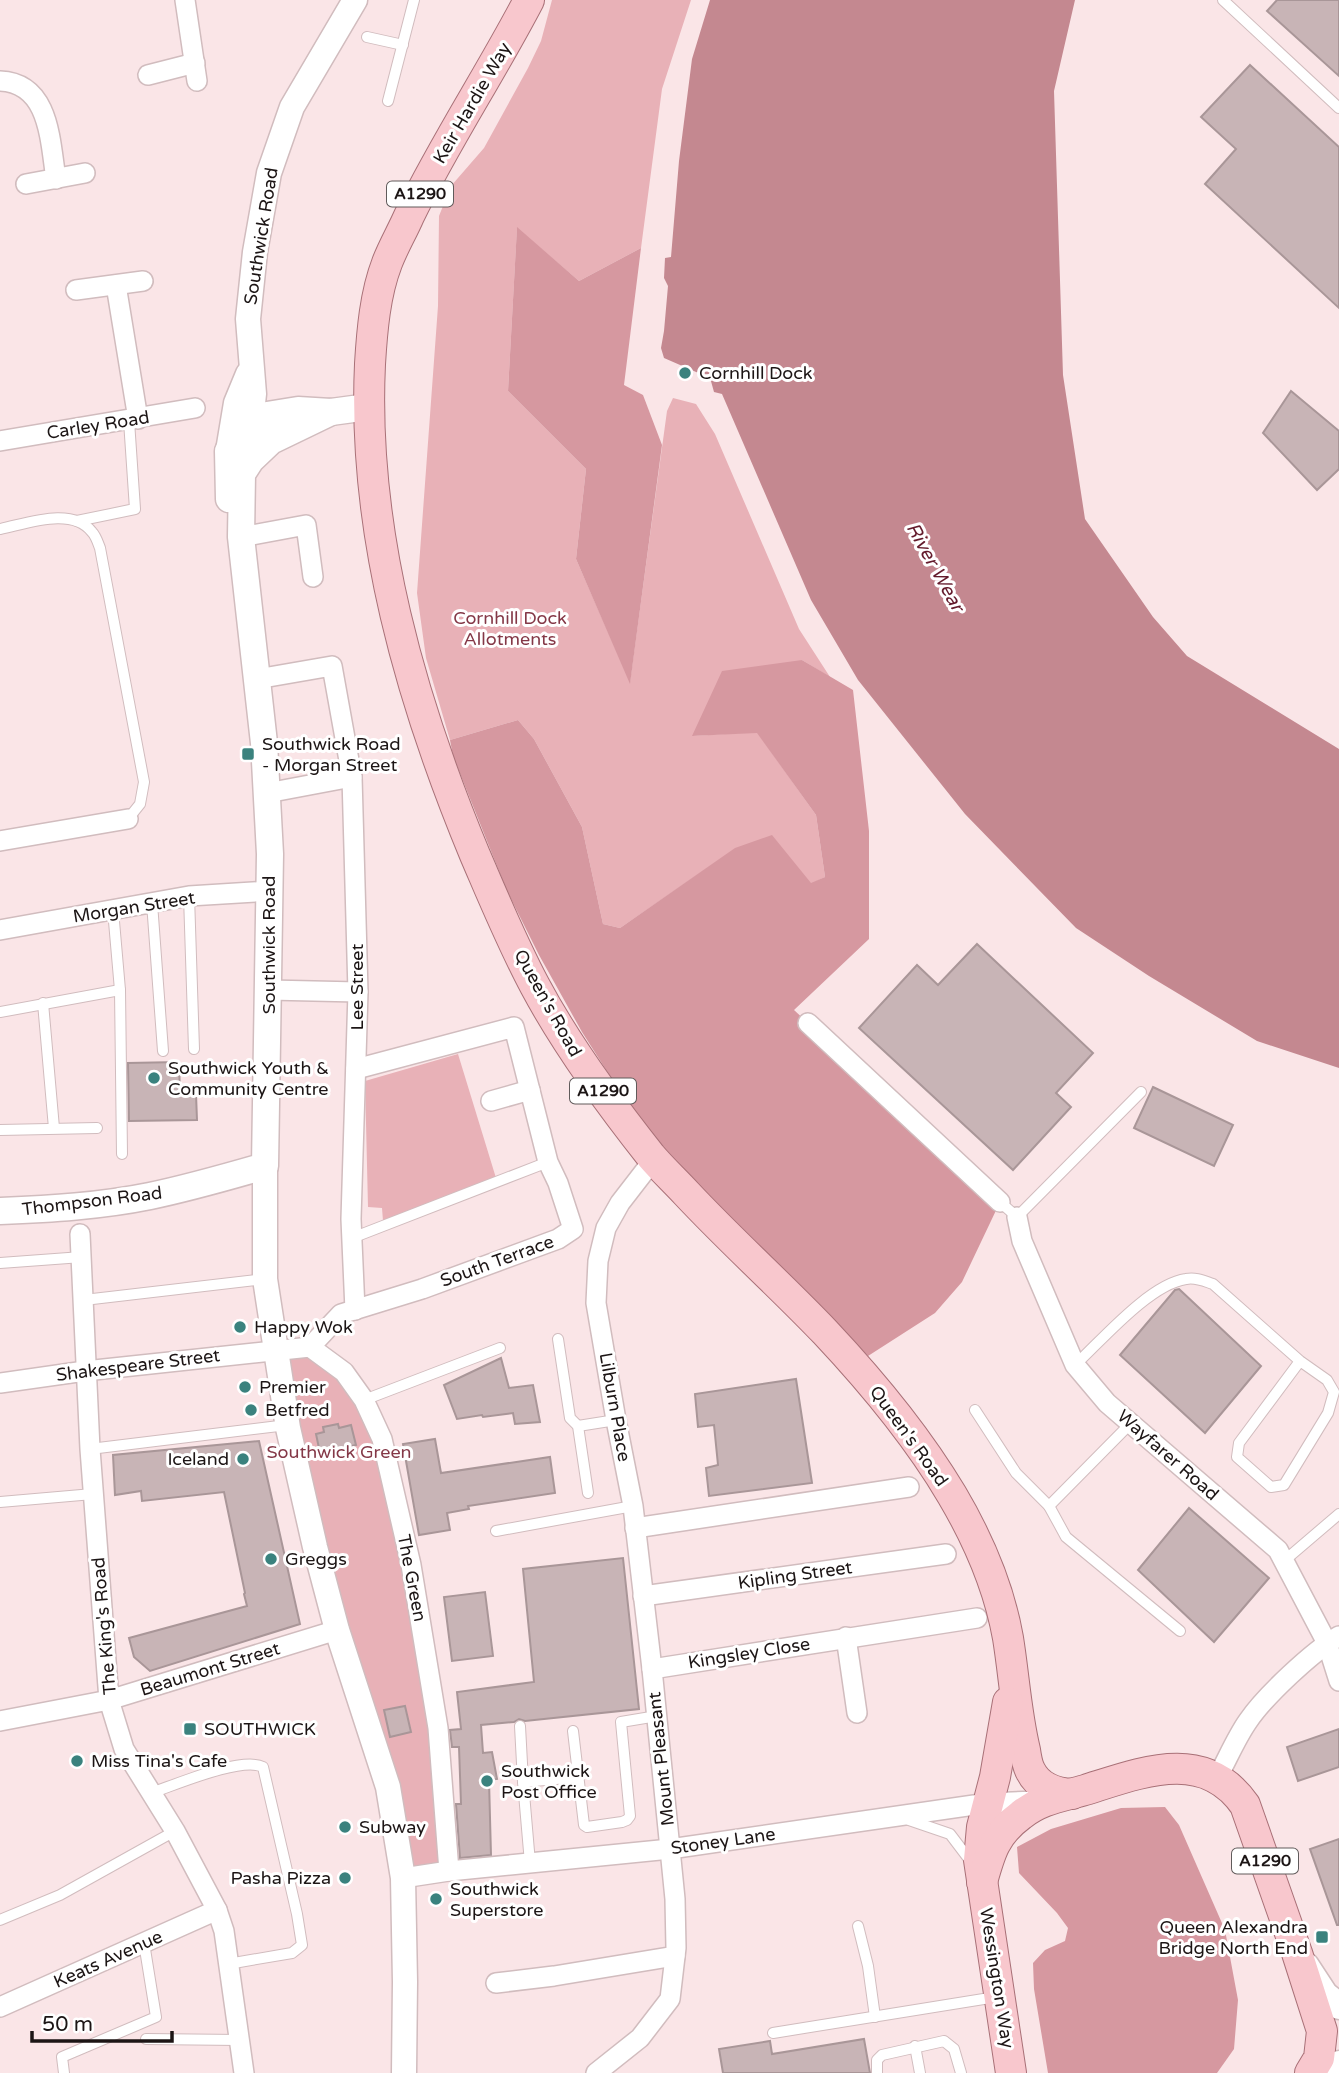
<svg xmlns="http://www.w3.org/2000/svg" width="1339" height="2073" font-family="'Varela Round',sans-serif">
<style>
.green{fill:#e8b1b7}
.forest{fill:#d698a0}
.water{fill:#c48890}
.building{fill:#c8b4b6;stroke:#a99698;stroke-width:2}
.lines{fill:none;stroke-linecap:round;stroke-linejoin:round}
.service-casing{stroke:#d1bcbe;stroke-width:12}
.minor-casing{stroke:#d1bcbe;stroke-width:22}
.tertiary-casing{stroke:#d1bcbe;stroke-width:27}
.secondary-casing{stroke:#d1bcbe;stroke-width:29}
.primary-casing{stroke:#a87077;stroke-width:32}
.service{stroke:#fff;stroke-width:10}
.minor{stroke:#fff;stroke-width:19}
.tertiary{stroke:#fff;stroke-width:24}
.secondary{stroke:#fff;stroke-width:26}
.primary{stroke:#f8c7cd;stroke-width:30}
.poi-dot{fill:#3a827e;stroke:#fff;stroke-width:2.5}
.labels{text-anchor:middle;dominant-baseline:central;stroke-width:6;stroke-linejoin:round;paint-order:stroke}
.shield{fill:#fff;stroke:#605b5b;stroke-width:2}
.shield-label{font-size:16px;font-weight:bold;fill:#1c1515}
.street-label{font-size:18px;fill:#1c1515;stroke:#fff}
.poi-label{font-size:18px;fill:#1c1515;stroke:#fff;text-anchor:start}
.park-label{font-size:18px;fill:#843847;stroke:#fff}
.water-label{font-size:19px;font-style:italic;fill:#641b2c;stroke:#fff}
</style>
<rect width="100%" height="100%" fill="#fae5e7"/>
<g class="green">
<polygon points="552,0 691,0 662,89 641,248 579,281 517,228 508,391 586,469 576,559 630,682 667,411 673,398 696,404 715,434 799,629 830,677 802,660 693,736 757,732 816,815 825,877 811,884 735,849 620,928 603,924 582,827 534,739 518,720 450,740 426,658 417,593 438,306 439,216 451,186 484,148 528,68 541,41"/>
<polygon points="458,1054 496,1178 383,1221 382,1208 368,1207 365,1081"/>
<polygon points="310,1347 364,1400 411,1565 449,1871 403,1878 276,1349"/>
</g>
<g class="forest">
<polygon points="517,227 579,281 641,248 624,385 643,395 662,445 630,684 576,559 586,469 508,391"/>
<polygon points="802,660 853,690 869,831 869,939 794,1010 1000,1202 962,1282 935,1313 868,1356 784,1269 714,1202 665,1149 622,1095 582,1032 539,955 507,891 453,756 450,740 518,720 534,739 582,827 603,924 620,928 735,848 772,835 811,883 825,877 816,815 757,733 692,736 722,671"/>
<polygon points="1165,1807 1179,1825 1225,1930 1238,2000 1234,2049 1217,2073 1048,2073 1034,1989 1033,1963 1045,1950 1065,1941 1068,1928 1057,1913 1019,1873 1017,1847 1051,1829 1121,1808"/>
</g>
<polygon class="water" points="710,0 1075,0 1054,91 1063,375 1085,519 1153,617 1187,656 1339,749 1339,1068 1257,1041 1149,976 1076,928 965,814 858,680 811,600 722,394 714,392 709,374 703,375 664,358 661,348 664,331 668,286 664,278 665,258 671,257 679,161 692,59"/>
<g class="building">
<polygon points="1277,0 1339,0 1339,76 1267,11"/>
<polygon points="1250,65 1339,147 1339,308 1205,184 1236,149 1201,117"/>
<polygon points="1291,391 1339,431 1339,469 1317,490 1263,433"/>
<polygon points="977,944 1093,1053 1056,1093 1071,1107 1013,1170 859,1028 917,965 938,985"/>
<polygon points="179,1062 180,1094 196,1094 197,1120 129,1121 128,1063"/>
<polygon points="1153,1087 1233,1125 1214,1166 1134,1128"/>
<polygon points="1179,1289 1261,1366 1205,1433 1120,1355 1175,1290"/>
<polygon points="501,1358 509,1388 533,1385 540,1422 515,1424 513,1413 483,1417 482,1415 457,1419 444,1385"/>
<polygon points="796,1379 812,1483 709,1496 706,1468 718,1465 714,1425 698,1427 695,1394"/>
<polygon points="338,1424 339,1428 351,1425 356,1445 320,1453 316,1434 324,1432 323,1427"/>
<polygon points="435,1439 441,1473 550,1457 555,1493 468,1506 469,1509 447,1513 450,1530 419,1535 403,1444"/>
<polygon points="259,1441 300,1624 150,1671 134,1657 129,1638 247,1606 244,1594 245,1593 224,1492 142,1501 141,1491 115,1495 113,1455"/>
<polygon points="1189,1508 1269,1578 1214,1642 1138,1570"/>
<polygon points="623,1558 639,1709 525,1721 519,1719 514,1722 481,1725 483,1753 492,1752 497,1779 489,1780 491,1855 460,1858 456,1804 461,1804 459,1747 452,1747 450,1730 461,1729 457,1692 534,1682 523,1569"/>
<polygon points="485,1592 493,1656 452,1661 444,1597"/>
<polygon points="405,1706 411,1732 390,1737 384,1710"/>
<polygon points="1339,1729 1339,1767 1298,1781 1287,1747"/>
<polygon points="1339,1839 1339,1925 1337,1925 1310,1849"/>
<polygon points="864,2039 870,2073 723,2073 719,2049 770,2041 772,2054"/>
</g>
<g class="lines">
<defs>
<g id="service">
<polyline points="1223,0 1339,108"/>
<polyline points="367,37 403,45"/>
<polyline points="388,101 414,0"/>
<polyline points="77,521 135,509 129,421"/>
<path d="M0 529C26 524 72 506 92 532 96 536 98 543 100 548L144 782 140 804 128 819"/>
<polyline points="189,896 194,1049"/>
<polyline points="152,903 163,1051"/>
<polyline points="113,910 120,990 122,1154"/>
<polyline points="43,1003 54,1128"/>
<polyline points="0,1012 120,990"/>
<polyline points="0,1130 97,1128"/>
<polyline points="1000,1202 1017,1217 1141,1092"/>
<polyline points="352,1238 548,1162"/>
<polyline points="0,1263 82,1257"/>
<polyline points="84,1300 265,1279"/>
<polyline points="558,1339 570,1418 578,1426 588,1493"/>
<path d="M1075 1365C1102 1340 1150 1284 1186 1279 1196 1277 1204 1281 1213 1284L1300 1361 1327 1380 1334 1392 1328 1413 1284 1485 1271 1487 1237 1457 1239 1443 1300 1361"/>
<polyline points="364,1400 500,1348"/>
<polyline points="975,1410 1016,1473 1049,1506 1131,1423"/>
<polyline points="578,1426 616,1420"/>
<polyline points="90,1449 287,1425"/>
<polyline points="0,1502 93,1494"/>
<polyline points="1049,1506 1066,1537 1180,1631"/>
<polyline points="496,1531 633,1506"/>
<polyline points="1284,1561 1339,1514"/>
<polyline points="520,1726 523,1782 578,1777"/>
<polyline points="573,1731 584,1825 587,1827 622,1822 627,1820 630,1816 621,1722 657,1716"/>
<polyline points="523,1782 530,1863"/>
<path d="M151 1793C175 1785 242 1756 263 1767L297 1914 302 1945 292 1953 228 1964"/>
<polyline points="909,1820 950,1834 972,1863"/>
<polyline points="0,1920 60,1895 175,1831"/>
<polyline points="858,1926 868,1966 875,2017"/>
<polyline points="773,2033 996,1997"/>
<polyline points="146,2039 240,2040"/>
<polyline points="915,2046 920,2073"/>
<polyline points="64,2073 62,2057 156,2017 144,1943"/>
<polyline points="877,2073 877,2060 882,2055 944,2041 954,2049 961,2073"/>
</g>
<g id="minor">
<polyline points="185,0 197,81"/>
<polyline points="148,75 195,63"/>
<path d="M0 81C50 83 50 141 56 179"/>
<polyline points="26,184 85,173"/>
<polyline points="116,285 138,419"/>
<polyline points="76,290 143,281"/>
<polyline points="0,441 195,408"/>
<polyline points="241,537 306,525 313,577"/>
<polyline points="257,679 332,666 352,777 358,992 351,1219 355,1310"/>
<polyline points="267,793 352,777"/>
<polyline points="0,841 128,819"/>
<polyline points="0,930 189,896 270,891"/>
<polyline points="269,990 358,992"/>
<polyline points="808,1023 1000,1202"/>
<polyline points="491,1101 530,1090"/>
<polyline points="1017,1217 1022,1241 1075,1365 1107,1403 1278,1550 1327,1643 1339,1681"/>
<polyline points="80,1234 90,1449 109,1700 124,1749 175,1831 217,1910 224,1931 244,2073"/>
<polyline points="310,1347 341,1314 422,1289 558,1239 573,1229 558,1183 548,1162 514,1027 356,1069"/>
<polyline points="0,1383 85,1371 310,1347 344,1372 364,1400 382,1439 411,1565 438,1728 449,1871"/>
<polyline points="635,1528 909,1487"/>
<polyline points="643,1596 946,1554"/>
<polyline points="846,1637 857,1713"/>
<polyline points="652,1669 977,1618"/>
<polyline points="0,1721 109,1700 337,1630"/>
<path d="M1217 1778C1227 1760 1236 1738 1248 1721 1265 1696 1313 1651 1339 1636"/>
<polyline points="403,1878 449,1871 670,1849 988,1803 1037,1801"/>
<polyline points="496,1983 554,1976 675,1956"/>
<polyline points="0,2007 217,1910"/>
<polyline points="596,2073 640,2038 670,1999 676,1948 675,1899 652,1669 633,1506 616,1420 596,1303 598,1261 606,1228 620,1203 654,1159"/>
</g>
<g id="tertiary">
<polyline points="249,439 254,394 248,319 255,252 269,173 292,107 355,0"/>
<polyline points="228,451 236,403 248,374"/>
<polyline points="265,1166 265,1279 288,1428 315,1547 337,1630 388,1787 403,1878 405,1982 404,2073"/>
</g>
<g id="secondary">
<polyline points="229,499 228,451 236,438 259,419 267,415 298,410 331,412 368,407"/>
<path d="M0 1211C50 1209 101 1206 150 1196 189 1188 227 1177 265 1166L270 854 264 743 241 537 242 474 251 460 271 441 331 412"/>
<polyline points="1306,1966 1325,1995 1339,2006"/>
<polyline points="1322,2073 1339,2064"/>
</g>
<g id="primary">
<path d="M529 0C491 73 445 142 409 216 402 232 393 247 387 263 375 294 372 331 370 364 362 532 411 701 475 855 494 899 512 943 535 986 567 1046 609 1103 651 1156 662 1169 675 1181 687 1194 731 1241 780 1285 825 1332 872 1382 917 1436 952 1495 978 1539 999 1587 1008 1638 1014 1675 1016 1713 1025 1750 1026 1757 1027 1764 1030 1770 1038 1787 1055 1793 1072 1794"/>
<polyline points="1008,1702 995,1777 982,1827 979,1860 1011,2073"/>
<path d="M982 1882C990 1853 995 1834 1021 1815 1041 1799 1061 1797 1085 1790 1140 1773 1204 1746 1245 1805L1297 1953 1322 2031 1319 2058 1310 2073"/>
</g>
</defs>
<use href="#service" class="service-casing"/>
<use href="#minor" class="minor-casing"/>
<use href="#tertiary" class="tertiary-casing"/>
<use href="#secondary" class="secondary-casing"/>
<use href="#primary" class="primary-casing"/>
<use href="#service" class="service"/>
<use href="#minor" class="minor"/>
<use href="#tertiary" class="tertiary"/>
<use href="#secondary" class="secondary"/>
<use href="#primary" class="primary"/>
</g>
<g class="poi-dot">
<circle cx="685" cy="373" r="7"/>
<rect x="241" y="747" width="14" height="14" rx="3.5"/>
<circle cx="154" cy="1078" r="7"/>
<circle cx="240" cy="1327" r="7"/>
<circle cx="245" cy="1387" r="7"/>
<circle cx="251" cy="1410" r="7"/>
<circle cx="243" cy="1459" r="7"/>
<circle cx="271" cy="1559" r="7"/>
<rect x="183" y="1722" width="14" height="14" rx="3.5"/>
<circle cx="77" cy="1761" r="7"/>
<circle cx="487" cy="1781" r="7"/>
<circle cx="345" cy="1827" r="7"/>
<circle cx="345" cy="1878" r="7"/>
<circle cx="436" cy="1899" r="7"/>
<rect x="1315" y="1930" width="14" height="14" rx="3.5"/>
</g>
<g class="labels">
<g class="shield">
<rect x="387" y="181.5" width="66" height="25" rx="5"/>
<rect x="570" y="1078.5" width="66" height="25" rx="5"/>
<rect x="1232" y="1848.5" width="66" height="25" rx="5"/>
</g>
<g class="shield-label">
<text x="420" y="194">A1290</text>
<text x="603" y="1091">A1290</text>
<text x="1265" y="1861">A1290</text>
</g>
<g class="street-label">
<text transform="translate(472 103) rotate(-60)">Keir Hardie Way</text>
<text transform="translate(261 236) rotate(-81)">Southwick Road</text>
<text transform="translate(98 425) rotate(-9)">Carley Road</text>
<text transform="translate(134 907) rotate(-9)">Morgan Street</text>
<text transform="translate(269 945) rotate(-90)">Southwick Road</text>
<text transform="translate(357 987) rotate(-90)">Lee Street</text>
<text transform="translate(548 1003) rotate(61)">Queen's Road</text>
<text transform="translate(92 1201) rotate(-7)">Thompson Road</text>
<text transform="translate(497 1261) rotate(-20)">South Terrace</text>
<text transform="translate(138 1365) rotate(-7)">Shakespeare Street</text>
<text transform="translate(615 1407) rotate(80)">Lilburn Place</text>
<text transform="translate(909 1436) rotate(54)">Queen's Road</text>
<text transform="translate(1168 1455) rotate(41)">Wayfarer Road</text>
<text transform="translate(795 1575) rotate(-8)">Kipling Street</text>
<text transform="translate(412 1578) rotate(79)">The Green</text>
<text transform="translate(104 1626) rotate(-95)">The King's Road</text>
<text transform="translate(749 1653) rotate(-9)">Kingsley Close</text>
<text transform="translate(210 1669) rotate(-17)">Beaumont Street</text>
<text transform="translate(661 1759) rotate(-96)">Mount Pleasant</text>
<text transform="translate(723 1841) rotate(-8)">Stoney Lane</text>
<text transform="translate(108 1959) rotate(-24)">Keats Avenue</text>
<text transform="translate(997 1978) rotate(81)">Wessington Way</text>
</g>
<g class="poi-label">
<text x="699" y="373">Cornhill Dock</text>
<text x="262" y="744">Southwick Road<tspan x="262" dy="21">- Morgan Street</tspan></text>
<text x="168" y="1068">Southwick Youth &amp;<tspan x="168" dy="21">Community Centre</tspan></text>
<text x="254" y="1327">Happy Wok</text>
<text x="259" y="1387">Premier</text>
<text x="265" y="1410">Betfred</text>
<text x="229" y="1459" text-anchor="end">Iceland</text>
<text x="285" y="1559">Greggs</text>
<text x="204" y="1729">SOUTHWICK</text>
<text x="91" y="1761">Miss Tina's Cafe</text>
<text x="501" y="1771">Southwick<tspan x="501" dy="21">Post Office</tspan></text>
<text x="359" y="1827">Subway</text>
<text x="331" y="1878" text-anchor="end">Pasha Pizza</text>
<text x="450" y="1889">Southwick<tspan x="450" dy="21">Superstore</tspan></text>
<text x="1308" y="1927" text-anchor="end">Queen Alexandra<tspan x="1308" dy="21">Bridge North End</tspan></text>
</g>
<g class="park-label">
<text x="510" y="618">Cornhill Dock<tspan x="510" dy="21">Allotments</tspan></text>
<text x="339" y="1452">Southwick Green</text>
</g>
<g class="water-label">
<text transform="translate(935 567) rotate(61)">River Wear</text>
</g>
</g>
<path d="M32 2031v10h140v-10" fill="none" stroke="#1c1515" stroke-width="3.5"/>
<text x="42" y="2031" font-size="21" fill="#1c1515" stroke="#ffffff" stroke-width="5" paint-order="stroke">50 m</text>
</svg>
